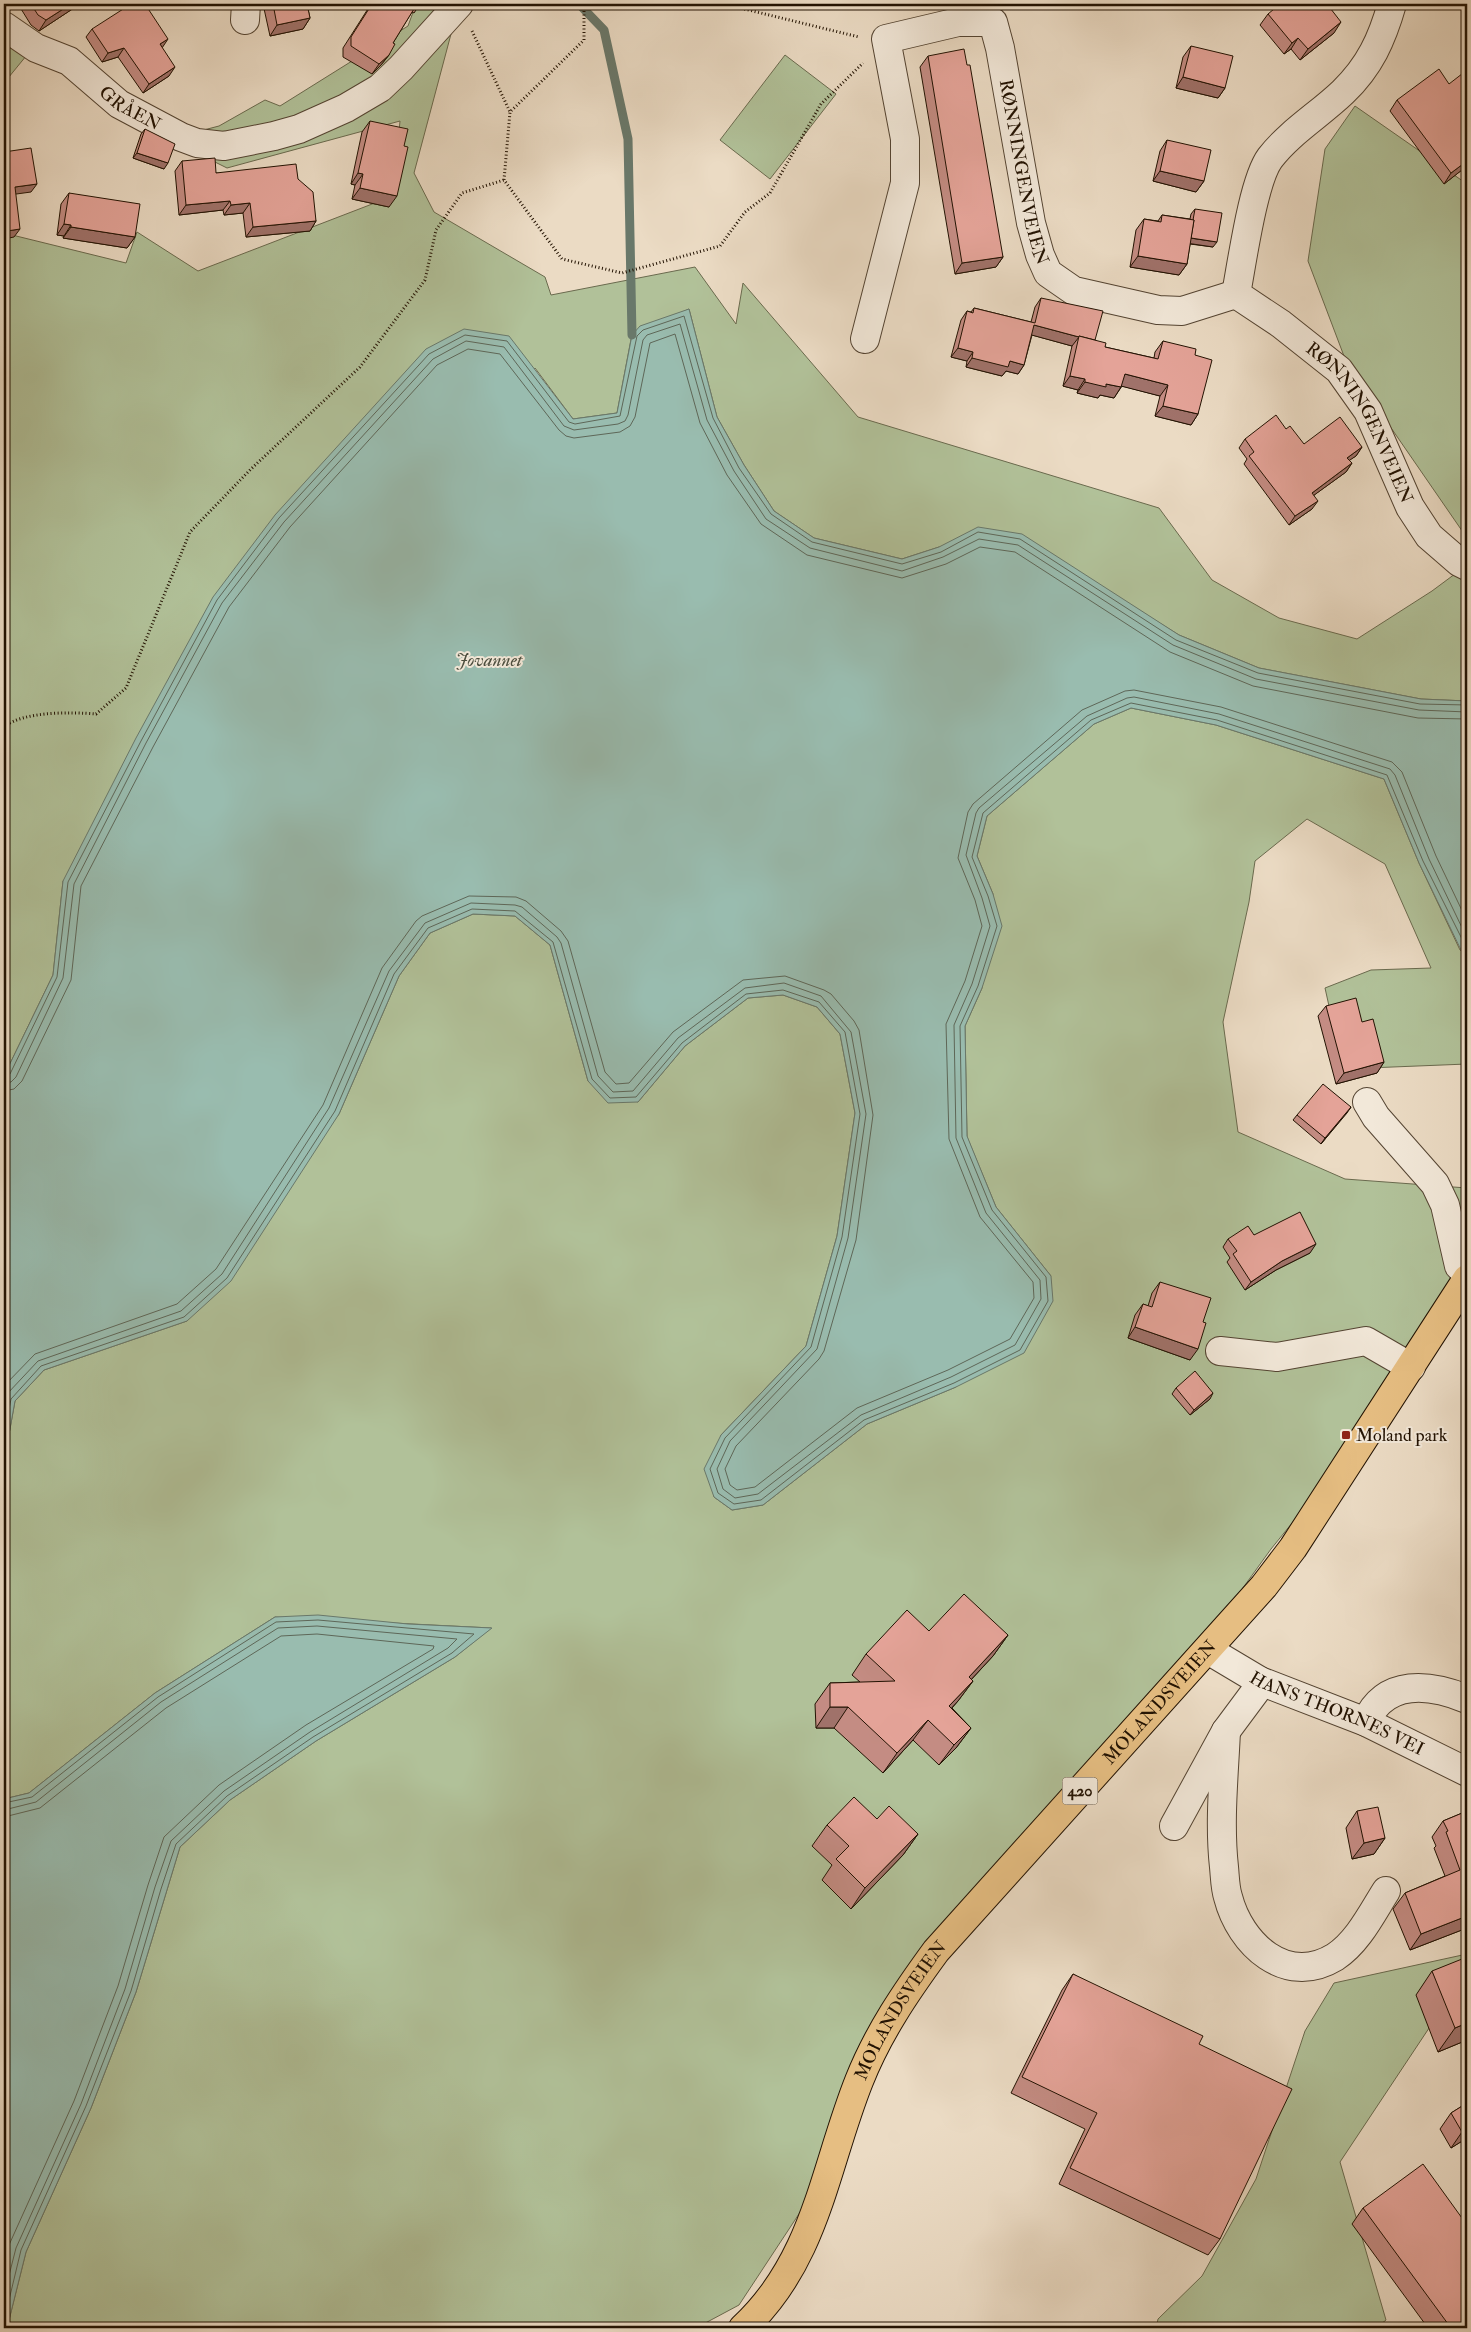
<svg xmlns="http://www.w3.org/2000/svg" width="1471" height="2332" font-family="'IM FELL Double Pica',serif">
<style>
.green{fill:#b1c199;stroke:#6a6a4e}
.water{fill:#99bcaf;stroke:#69786a}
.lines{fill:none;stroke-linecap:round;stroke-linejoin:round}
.shore{stroke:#5e6758;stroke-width:1}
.stream{stroke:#69786a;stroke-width:9}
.minor-casing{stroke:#544432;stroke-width:30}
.major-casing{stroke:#221202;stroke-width:30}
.path{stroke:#221202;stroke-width:3;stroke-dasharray:1 2.5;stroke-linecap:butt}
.minor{stroke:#f2e8d9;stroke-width:28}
.major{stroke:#e6be82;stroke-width:28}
.wall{fill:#c48c83;stroke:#221202}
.shaded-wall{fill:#a0726a;stroke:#221202}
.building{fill:#e4a398;stroke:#221202}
.poi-dot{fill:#8f2418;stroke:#f2e8d9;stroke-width:2}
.labels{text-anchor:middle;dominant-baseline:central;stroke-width:4;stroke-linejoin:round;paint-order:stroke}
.shield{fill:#f2e8d9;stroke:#605242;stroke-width:1}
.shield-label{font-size:16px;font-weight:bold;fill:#221202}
.street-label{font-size:18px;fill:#221202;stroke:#f2e8d9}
.poi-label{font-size:18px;fill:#221202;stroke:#f2e8d9;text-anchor:start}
.water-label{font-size:19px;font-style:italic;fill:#4c4e3f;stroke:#f2e8d9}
</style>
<rect width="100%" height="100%" fill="#ebdbc4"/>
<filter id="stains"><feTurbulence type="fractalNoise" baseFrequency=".004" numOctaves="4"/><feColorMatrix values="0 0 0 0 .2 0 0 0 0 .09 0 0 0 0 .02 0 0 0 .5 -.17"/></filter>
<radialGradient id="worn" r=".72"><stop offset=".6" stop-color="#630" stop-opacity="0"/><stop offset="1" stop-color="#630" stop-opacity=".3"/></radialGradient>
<g class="green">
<polygon points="416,4 459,4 414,173 434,212 545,277 551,295 695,267 736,324 743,283 858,417 1159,508 1212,580 1279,618 1357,639 1432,591 1467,565 1467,701 1421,699 1259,668 1179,635 1113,594 939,547 902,559 814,538 774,511 744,465 717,417 689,309 632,334 617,413 573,419 535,368 63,881 53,975 4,1076 4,233 126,263 137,232 198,271 393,196 400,121 227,168 169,139 219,126 265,100 280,106 408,26"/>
<polygon points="4,27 31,50 4,83"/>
<polygon points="785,55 836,94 770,179 720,140"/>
<polygon points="1355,106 1467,184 1467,538 1347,364 1308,261 1325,149"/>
<polygon points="1131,708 1216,725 1384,779 1419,863 1460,950 1467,955 1467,1064 1343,1069 1325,988 1371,970 1431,968 1385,864 1307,819 1255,861 1249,902 1223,1022 1238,1132 1345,1179 1467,1188 1467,1296 1374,1422 1271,1549 1175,1682 920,1966 820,2182 739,2305 696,2328 7,2328 26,2252 91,2108 136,1992 180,1847 230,1800 316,1741 455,1657 491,1628 275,1617 155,1693 29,1793 4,1799 4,1462 15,1401 44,1370 187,1321 339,1114 399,976 430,933 473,914 515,916 550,945 588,1081 638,1102 685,1046 748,998 783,995 817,1007 840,1034 855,1113 837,1236 806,1346 721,1435 714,1497 732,1510 763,1505 867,1424 956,1387 1051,1276 996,1207 967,1137 965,1026 982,988 993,894 977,856 987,816 1094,724"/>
<polygon points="1467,1954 1467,1971 1340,2162 1386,2320 1376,2328 1156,2328 1158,2319 1202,2276 1256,2179 1305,2031 1334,1983"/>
</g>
<g class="water">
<polygon points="689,309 717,417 744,465 774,511 814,538 902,559 939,547 978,527 1022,534 1179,635 1259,668 1421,699 1467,701 1467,955 1461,950 1419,863 1384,779 1216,725 1131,708 1094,724 987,816 977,856 993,894 1002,926 982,988 965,1026 967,1136 996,1207 1051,1276 1053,1301 1024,1353 956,1387 867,1424 763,1505 732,1510 714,1497 704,1469 721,1435 806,1346 837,1236 855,1113 840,1034 817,1007 783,995 748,998 685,1046 638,1102 608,1103 588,1081 550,945 515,916 473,914 430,933 399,976 339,1114 231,1281 187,1321 44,1370 15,1401 4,1462 4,1076 53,975 63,881 136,738 213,597 275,515 426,349 464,329 509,336 573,419 617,413 632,335 640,326"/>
<polygon points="318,1615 408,1624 492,1628 455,1657 316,1741 230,1800 180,1847 136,1992 91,2108 26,2252 7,2328 4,2328 4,1799 29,1793 155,1693 275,1617"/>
</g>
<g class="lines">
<g class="shore">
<polyline points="4,1077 10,1074 57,977 68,882 141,741 217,600 279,518 429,354 465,335 507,341 569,422 575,424 620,416 637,336 643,330 684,316 713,418 739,468 771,514 812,542 902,564 941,552 978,532 1020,539 1176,640 1258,673 1420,704 1467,705"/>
<polyline points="4,1084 11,1082 16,1077 63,978 74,884 146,743 222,603 284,522 433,359 466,341 504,347 564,426 574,430 618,424 625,421 628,415 643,340 647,335 680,324 707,420 734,471 766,519 810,548 902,571 943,557 979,539 1018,545 1173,645 1256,679 1419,710 1467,712"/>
<polyline points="4,1091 14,1089 22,1081 71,980 81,886 153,747 229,607 290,527 437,365 468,349 500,354 559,430 566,436 574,438 620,432 630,426 635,417 650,343 675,334 700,423 727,475 761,524 807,555 902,578 946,564 980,547 1015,552 1170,652 1253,686 1418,718 1467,719"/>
<polyline points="4,1386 35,1354 177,1304 216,1269 323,1105 382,968 416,921 422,916 469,896 516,897 526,901 561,931 568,941 605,1072 616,1084 629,1083 673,1032 743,980 785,976 824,990 831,994 854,1021 859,1030 873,1115 856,1240 824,1351 819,1359 736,1446 725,1469 730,1485 737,1490 755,1487 857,1408 948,1370 1010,1339 1034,1298 1033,1282 980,1217 949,1139 946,1024 965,981 982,926 975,900 958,858 968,812 973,804 1082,710 1125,691 1134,690 1221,707 1392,762 1402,772 1436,856 1467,921"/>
<polyline points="4,1402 7,1394 38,1361 181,1311 222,1274 329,1108 389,971 425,923 471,903 515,905 522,907 557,937 561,943 598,1076 613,1092 633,1091 678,1038 745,988 784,983 821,996 851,1032 866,1114 848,1238 817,1349 730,1441 717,1469 723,1489 735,1498 758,1494 861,1415 951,1377 1015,1345 1041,1299 1040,1280 986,1213 956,1138 954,1025 972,984 990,926 982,898 966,855 976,813 979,808 1087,716 1127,698 1134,697 1219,714 1390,769 1395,775 1429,859 1467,938"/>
<polyline points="4,1435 11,1399 41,1366 184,1317 227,1278 335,1111 394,974 428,928 472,909 515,911 553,942 592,1079 610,1098 636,1097 682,1043 746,994 783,990 819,1002 845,1032 860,1114 842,1237 811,1347 725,1438 710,1469 718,1493 734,1504 761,1500 864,1420 954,1383 1020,1350 1048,1301 1046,1277 992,1210 962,1137 960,1026 978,986 997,926 988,896 972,857 983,813 1091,720 1131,703 1217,720 1387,775 1423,861 1467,949"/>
<polyline points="4,1803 32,1797 158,1697 276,1622 318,1620 474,1634 452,1653 313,1737 227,1796 176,1844 161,1889 131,1991 86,2106 21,2250 4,2321"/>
<polyline points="4,1810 36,1802 161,1702 278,1628 317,1626 457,1639 448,1648 310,1732 224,1791 171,1841 155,1887 125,1989 81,2104 16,2248 4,2295"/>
<polyline points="4,1817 40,1808 166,1708 281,1636 317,1634 434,1646 433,1649 306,1725 219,1785 164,1837 148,1885 118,1986 74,2101 9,2245 4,2264"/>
</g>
<polyline class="stream" points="579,4 604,30 628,139 632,335"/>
<defs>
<g id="minor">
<path id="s1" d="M1392 4C1382 39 1370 66 1343 92 1319 115 1290 132 1270 158 1253 181 1242 263 1236 294L1281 324 1339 370 1368 411 1410 507 1429 536 1459 562 1467 566"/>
<polyline points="245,20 246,4"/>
<path id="s2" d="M4 26 36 48 69 61 119 104 181 137 197 143 224 146 274 136 299 129 346 108 380 88 401 68 459 4"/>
<path id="s3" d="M865 339 905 183V139L886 39 958 22H993L1000 48 1031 223 1040 255 1048 273 1074 291 1158 310 1182 311 1236 294"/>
<polyline points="1367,1102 1376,1117 1435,1184 1445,1205 1459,1266 1467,1273"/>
<polyline points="1220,1351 1277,1357 1366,1341 1411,1367"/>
<path id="s4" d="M1208 1650 1260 1681 1366 1722 1467 1772"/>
<path d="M1366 1722C1385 1678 1430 1684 1467 1699"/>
<path d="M1226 1731C1224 1776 1219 1822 1224 1867 1225 1877 1225 1888 1228 1897 1240 1944 1286 1987 1335 1957 1358 1942 1372 1913 1386 1891"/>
<polyline points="1174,1826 1226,1731 1255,1692 1260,1681"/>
</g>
<g id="major">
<path id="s5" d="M743 2328C816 2260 824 2169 859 2081 878 2033 906 1992 936 1951L1264 1586 1293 1548 1467 1279"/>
</g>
</defs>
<use href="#minor" class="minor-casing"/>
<use href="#major" class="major-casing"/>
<g class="path">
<polyline points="584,4 584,40 510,112 504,180 562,259 622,273 720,246 745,212 770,193 821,104 863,63"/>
<polyline points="724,4 859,37"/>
<polyline points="472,31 510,112"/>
<path d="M4 727C23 711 72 712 96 714L126 688 190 532 251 469 360 367 425 280 436 230 462 193 504 180"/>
</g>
<use href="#minor" class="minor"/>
<use href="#major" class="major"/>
</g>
<g class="wall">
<polygon points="18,4 80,4 39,31 31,25"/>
<polygon points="263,4 307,4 310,18 303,29 270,36"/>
<polygon points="371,4 420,4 414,13 412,12 393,43 389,55 381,65 372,74 343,57 343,48"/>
<polygon points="1268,14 1334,33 1300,60 1291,49 1284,54 1260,25"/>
<polygon points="92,29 162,48 169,76 143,93 118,57 102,62 86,37"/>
<polygon points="1191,46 1225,88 1218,98 1176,88 1183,57"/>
<polygon points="928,56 1003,257 996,267 955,274 920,67"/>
<polygon points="1397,100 1467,166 1444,184 1390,111"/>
<polygon points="370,121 389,207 352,199 355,185 351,184 362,132"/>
<polygon points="145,129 164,169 133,158 141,134"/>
<polygon points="1167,140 1204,181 1196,192 1153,181 1160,151"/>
<polygon points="182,161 216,173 298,179 316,221 310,231 246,237 243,213 224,215 223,210 179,215 175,171"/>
<polygon points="69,193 135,237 127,248 63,238 64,236 57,235 61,204"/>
<polygon points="1195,209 1213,247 1190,244 1187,264 1179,275 1130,267 1136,230 1144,219 1158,221 1162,215 1190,219 1191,214"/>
<polygon points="1041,298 1095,340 1105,347 1154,358 1155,352 1163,341 1195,355 1198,414 1191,425 1155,416 1160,396 1122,386 1114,398 1100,395 1098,398 1077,393 1078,390 1063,386 1072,346 1032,335 1024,365 1018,374 1006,371 1002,376 966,367 967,361 951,357 961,320 967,311 971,312 974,308 1031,322 1035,307"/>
<polygon points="1286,429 1304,444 1362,447 1356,456 1349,460 1352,463 1346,472 1314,495 1312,509 1289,525 1244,464 1247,459 1239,448 1245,439"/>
<polygon points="1326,1006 1384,1062 1377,1073 1336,1084 1318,1016"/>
<polygon points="1351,1107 1321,1144 1293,1120 1297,1115"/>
<polygon points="1254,1235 1310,1253 1276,1270 1245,1290 1227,1262 1230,1258 1223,1247 1228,1239"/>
<polygon points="1160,1282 1203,1322 1190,1360 1128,1338 1135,1315 1143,1304 1148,1306 1152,1293"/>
<polygon points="1176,1388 1210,1399 1190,1415 1172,1394"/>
<polygon points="929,1631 1008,1635 993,1656 971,1680 973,1681 958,1701 952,1708 971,1728 956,1748 939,1765 913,1740 883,1773 834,1728 816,1728 815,1704 830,1683 860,1682 852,1675 866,1654"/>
<polygon points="1357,1811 1385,1838 1374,1854 1352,1859 1346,1828"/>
<polygon points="1467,1811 1467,1928 1410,1950 1393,1909 1405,1893 1445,1876 1434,1848 1436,1846 1432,1837 1443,1821"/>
<polygon points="877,1819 918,1834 903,1855 851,1909 822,1880 832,1865 812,1846 827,1825"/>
<polygon points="1432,1971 1467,2040 1438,2052 1416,1995"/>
<polygon points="1073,1974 1199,2044 1220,2239 1208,2255 1059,2184 1085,2129 1011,2093 1062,1990"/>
<polygon points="1467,2103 1467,2138 1451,2148 1440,2129 1451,2113"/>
<polygon points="1363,2208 1467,2328 1428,2328 1352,2224"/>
</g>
<g class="shaded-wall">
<polygon points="71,4 80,4 39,31 46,20"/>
<polygon points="310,18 303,29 270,36 277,25"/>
<polygon points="1341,22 1334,33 1300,60 1308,49"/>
<polygon points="1298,38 1291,49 1284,54 1292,43"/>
<polygon points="168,39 162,48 160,44"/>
<polygon points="124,48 118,57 102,62 108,53"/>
<polygon points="389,55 381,65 372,74 379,64"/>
<polygon points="175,67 169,76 143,93 149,84"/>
<polygon points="1183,77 1225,88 1218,98 1176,88"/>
<polygon points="137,153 168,163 164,169 133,158"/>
<polygon points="1467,161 1467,166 1444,184 1451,173"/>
<polygon points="1160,171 1204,181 1196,192 1153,181"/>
<polygon points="358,173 363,174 355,185 351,184"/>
<polygon points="37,184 31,192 9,195 15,187"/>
<polygon points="360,188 397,196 389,207 352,199"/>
<polygon points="230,201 223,210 179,215 186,205"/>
<polygon points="250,203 243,213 224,215 231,205"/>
<polygon points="316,221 310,231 246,237 253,227"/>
<polygon points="64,224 71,225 64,236 57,235"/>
<polygon points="71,227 135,237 127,248 63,238"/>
<polygon points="20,229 14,237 4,239 4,234 7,231"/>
<polygon points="1190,238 1217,242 1213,247 1186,243"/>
<polygon points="1138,256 1187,264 1179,275 1130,267"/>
<polygon points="1003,257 996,267 955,274 962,263"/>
<polygon points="1034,325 1079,337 1072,346 1028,334"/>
<polygon points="958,348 973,352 967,361 951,357"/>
<polygon points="972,358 1010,361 1024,365 1018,374 1006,371 1002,376 966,367"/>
<polygon points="1125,374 1168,385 1160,396 1117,385"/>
<polygon points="1070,376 1085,379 1078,390 1063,386"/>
<polygon points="1085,382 1106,384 1121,387 1114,398 1100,395 1098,398 1077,393"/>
<polygon points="1163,406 1198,414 1191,425 1155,416"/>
<polygon points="1362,447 1356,456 1341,466 1347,458"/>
<polygon points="1352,463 1346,472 1306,501 1312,493"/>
<polygon points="1318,501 1312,509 1289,525 1295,516"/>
<polygon points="1384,1062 1377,1073 1336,1084 1344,1073"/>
<polygon points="1351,1107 1347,1113 1321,1144 1325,1138"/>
<polygon points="1316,1244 1310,1253 1276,1270 1245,1290 1251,1282 1282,1261"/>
<polygon points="1135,1327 1198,1349 1190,1360 1128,1338"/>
<polygon points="1213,1393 1210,1399 1190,1415 1194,1410"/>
<polygon points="1008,1635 993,1656 954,1698 969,1677"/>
<polygon points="973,1681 958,1701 935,1726 949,1706"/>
<polygon points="830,1707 848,1707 834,1728 816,1728"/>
<polygon points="928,1720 913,1740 883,1773 897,1753"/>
<polygon points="971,1728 956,1748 939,1765 954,1745"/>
<polygon points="918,1834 903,1855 851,1909 865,1888"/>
<polygon points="1385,1838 1374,1854 1352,1859 1364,1843"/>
<polygon points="1467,1916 1467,1928 1410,1950 1421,1934"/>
<polygon points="1467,2023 1467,2040 1438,2052 1455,2028"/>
<polygon points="1467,2129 1467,2138 1451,2148 1462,2132"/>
</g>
<g class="building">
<polygon points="31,4 71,4 46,20 38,15"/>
<polygon points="131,4 145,4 168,39 160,44 175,67 149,84 124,48 108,53 92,29"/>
<polygon points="273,4 307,4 310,18 277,25"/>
<polygon points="372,4 417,4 393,43 395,44 389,55 379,64 351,46 351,37"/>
<polygon points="1280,4 1327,4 1341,22 1308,49 1298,38 1292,43 1268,14"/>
<polygon points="1191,46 1233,56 1225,88 1183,77"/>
<polygon points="964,49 967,65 970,65 1003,257 962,263 928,56"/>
<polygon points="1439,69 1449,84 1467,70 1467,161 1451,173 1397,100"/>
<polygon points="370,121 408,129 404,146 408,147 397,196 360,188 363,174 358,173"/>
<polygon points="145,129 175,144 168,163 137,153"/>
<polygon points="1167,140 1211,150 1204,181 1160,171"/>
<polygon points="31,148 37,184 15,187 20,229 7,231 8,233 4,234 4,152"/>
<polygon points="215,158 216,173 296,164 298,179 313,192 316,221 253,227 250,203 231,205 230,201 186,205 182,161"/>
<polygon points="69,193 140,204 135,237 71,227 71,225 64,224"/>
<polygon points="1195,209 1222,213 1217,242 1191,238 1194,220 1193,220"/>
<polygon points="1162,215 1194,220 1187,264 1138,256 1144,219 1161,222"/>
<polygon points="1041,298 1103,311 1095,340 1079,336 1079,337 1034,325 1024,365 1010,361 1008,367 972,358 973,352 958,348 967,311 973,313 974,308 1035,323"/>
<polygon points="1079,336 1106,343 1105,347 1158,359 1163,341 1196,349 1195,355 1212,360 1198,414 1163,406 1168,385 1125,374 1121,387 1106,384 1106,387 1085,382 1085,379 1070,376"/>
<polygon points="1276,415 1286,429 1290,426 1304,444 1340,417 1362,447 1347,458 1352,463 1312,493 1318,501 1295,516 1249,456 1254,452 1245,439"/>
<polygon points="1356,998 1362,1022 1373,1019 1384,1062 1344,1073 1326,1006"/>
<polygon points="1323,1084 1351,1107 1325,1138 1297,1115"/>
<polygon points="1300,1212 1316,1244 1282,1261 1251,1282 1233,1254 1237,1251 1228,1239 1248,1226 1254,1235"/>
<polygon points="1160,1282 1211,1298 1203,1322 1206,1323 1198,1349 1135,1327 1143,1304 1152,1307"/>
<polygon points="1195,1371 1213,1393 1194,1410 1176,1388"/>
<polygon points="964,1594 1008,1635 969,1677 973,1681 949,1706 971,1728 954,1745 928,1720 897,1753 848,1707 830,1707 830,1683 895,1681 866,1654 907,1610 929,1631"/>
<polygon points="854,1797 877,1819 889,1806 918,1834 865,1888 836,1859 849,1846 827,1825"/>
<polygon points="1378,1807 1385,1838 1364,1843 1357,1811"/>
<polygon points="1467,1811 1467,1916 1421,1934 1405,1893 1460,1870 1446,1832 1448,1831 1443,1821"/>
<polygon points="1467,1957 1467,2023 1455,2028 1432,1971"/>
<polygon points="1073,1974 1203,2036 1199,2044 1292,2089 1220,2239 1070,2168 1097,2113 1022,2077"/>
<polygon points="1467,2103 1467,2129 1462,2132 1451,2113"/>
<polygon points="1423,2164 1467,2225 1467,2328 1451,2328 1363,2208"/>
</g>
<rect class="poi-dot" x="1341" y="1430" width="10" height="10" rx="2.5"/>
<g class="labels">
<rect class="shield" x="1062.5" y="1777.5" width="35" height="27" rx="4"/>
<g class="shield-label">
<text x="1080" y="1791">420</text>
</g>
<g class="street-label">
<text stroke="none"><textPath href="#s2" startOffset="152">GRÅEN</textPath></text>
<text stroke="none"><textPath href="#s3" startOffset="569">RØNNINGENVEIEN</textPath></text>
<text stroke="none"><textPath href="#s1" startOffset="525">RØNNINGENVEIEN</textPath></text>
<text stroke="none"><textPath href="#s5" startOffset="762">MOLANDSVEIEN</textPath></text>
<text stroke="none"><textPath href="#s4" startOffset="144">HANS THORNES VEI</textPath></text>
<text stroke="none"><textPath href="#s5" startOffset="358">MOLANDSVEIEN</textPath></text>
</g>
<g class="poi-label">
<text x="1356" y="1435">Moland park</text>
</g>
<g class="water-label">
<text x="489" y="660">Jovannet</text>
</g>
</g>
<rect width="1471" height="2332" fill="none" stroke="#ebdbc4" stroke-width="20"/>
<rect x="5" y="5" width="1461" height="2322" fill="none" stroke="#221202" stroke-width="2.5"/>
<rect x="10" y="10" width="1451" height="2312" fill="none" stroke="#221202"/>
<rect width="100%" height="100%" filter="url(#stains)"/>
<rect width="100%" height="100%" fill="url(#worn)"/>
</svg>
